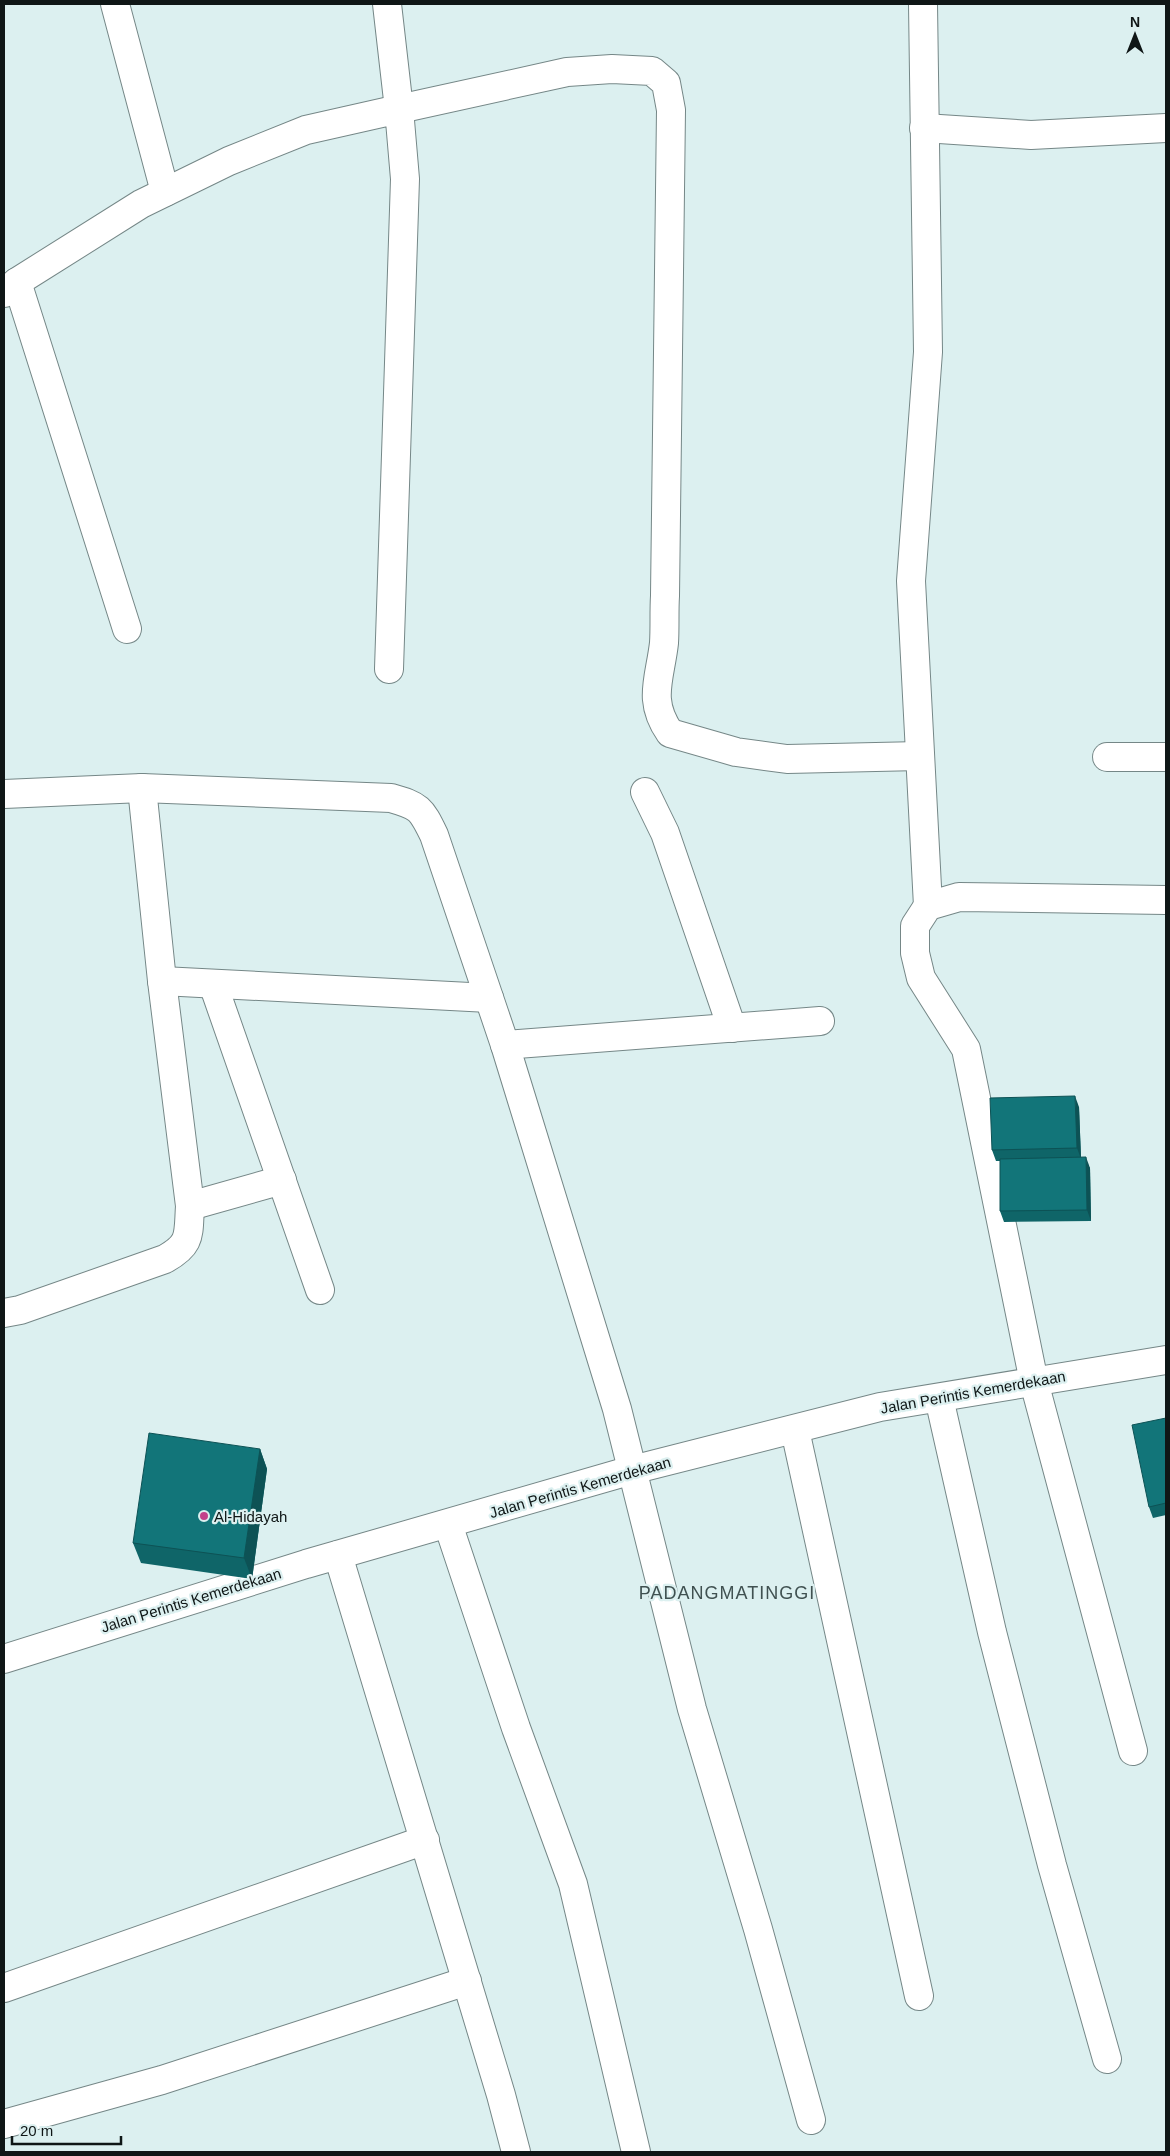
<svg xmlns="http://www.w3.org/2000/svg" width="1170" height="2156" font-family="Arial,sans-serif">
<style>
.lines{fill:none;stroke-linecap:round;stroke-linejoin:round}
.minor-casing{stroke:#758787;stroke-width:30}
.minor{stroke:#fff;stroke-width:28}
.wall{fill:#0f6568}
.shaded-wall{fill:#0d5255}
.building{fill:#127579;stroke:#0d5255}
.poi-dot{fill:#c2418a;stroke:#dcf0f0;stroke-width:2}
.labels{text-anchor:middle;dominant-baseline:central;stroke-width:4.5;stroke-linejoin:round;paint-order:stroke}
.street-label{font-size:15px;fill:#0f1616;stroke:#dcf0f0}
.poi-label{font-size:15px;fill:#0f1616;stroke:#dcf0f0;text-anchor:start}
.quarter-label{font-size:18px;letter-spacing:1px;fill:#405151;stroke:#dcf0f0}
</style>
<rect width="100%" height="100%" fill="#dcf0f0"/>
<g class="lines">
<defs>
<g id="minor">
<polyline points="115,4 165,192"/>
<path d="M387 4 399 109 567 72 612 69 652 71 666 83 671 110 665 596C664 611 665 627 664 643 660 679 647 700 670 733L736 752 787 759 920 756"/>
<polyline points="923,4 928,352 911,581 928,906"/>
<polyline points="924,128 1031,135 1166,128"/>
<polyline points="17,282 127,629"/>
<polyline points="4,293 17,282 141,204 229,161 306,130 399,109 405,179 389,669"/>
<polyline points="1107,757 1166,757"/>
<polyline points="645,792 665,833 732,1028"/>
<path d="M4 794 142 788 391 798C419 806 421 808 434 835L505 1045 617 1409 692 1709 758 1929 811 2120"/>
<polyline points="162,981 489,998"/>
<polyline points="213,984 320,1290"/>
<polyline points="505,1045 820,1021"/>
<polyline points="190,1206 282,1180"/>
<path d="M4 1313 20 1310 165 1259C192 1244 188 1235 190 1206L162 981 142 788"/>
<polyline points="939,1398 992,1632 1052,1865 1107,2059"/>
<polyline points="795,1430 919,1996"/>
<polyline points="448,1524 516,1728 573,1884 636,2152"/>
<polyline points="338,1555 501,2095 516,2152"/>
<polyline points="4,1659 306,1564 632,1470 880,1407 1166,1360"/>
<polyline points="1133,1751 1034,1382 966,1049 921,978 915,953 915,926 928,906 959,897 1166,900"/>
<polyline points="4,1988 425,1840"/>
<polyline points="4,2124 162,2080 467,1981"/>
</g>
</defs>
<use href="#minor" class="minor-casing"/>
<use href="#minor" class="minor"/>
</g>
<g class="wall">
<polygon points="1079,1107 1081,1157 1090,1168 1091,1221 1004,1222 1000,1211 1000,1161 996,1161 992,1150"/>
<polygon points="1166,1418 1166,1515 1153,1518 1149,1507"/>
<polygon points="260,1449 267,1469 252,1579 141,1563 133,1543"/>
</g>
<g class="shaded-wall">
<polygon points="1075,1096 1079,1107 1081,1159 1077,1148"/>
<polygon points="1086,1157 1090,1168 1091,1221 1087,1210"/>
<polygon points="260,1449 267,1469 252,1579 244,1558"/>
</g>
<g class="building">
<polygon points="1075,1096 1077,1148 992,1150 990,1098"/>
<polygon points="1086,1157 1087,1210 1000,1211 1000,1159"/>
<polygon points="1166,1418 1166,1503 1149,1507 1132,1425"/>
<polygon points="149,1433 260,1449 244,1558 133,1543"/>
</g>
<circle class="poi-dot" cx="204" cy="1516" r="5"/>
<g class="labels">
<g class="street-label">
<text transform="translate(973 1392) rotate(-10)">Jalan Perintis Kemerdekaan</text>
<text transform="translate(580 1487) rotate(-16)">Jalan Perintis Kemerdekaan</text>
<text transform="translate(191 1600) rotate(-17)">Jalan Perintis Kemerdekaan</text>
</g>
<g class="poi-label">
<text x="214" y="1516">Al-Hidayah</text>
</g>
<g class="quarter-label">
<text x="727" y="1593">PADANGMATINGGI</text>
</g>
</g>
<rect width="1170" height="2156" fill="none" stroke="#0f1616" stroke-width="10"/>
<g transform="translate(1135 35)" stroke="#dcf0f0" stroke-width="4" paint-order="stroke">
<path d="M0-4L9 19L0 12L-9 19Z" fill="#0f1616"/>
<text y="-8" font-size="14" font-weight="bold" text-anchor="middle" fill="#0f1616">N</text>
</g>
<path d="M12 2136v8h109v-8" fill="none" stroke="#0f1616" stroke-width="2.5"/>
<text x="20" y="2136" font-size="15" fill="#0f1616" stroke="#dcf0f0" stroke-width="4" paint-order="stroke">20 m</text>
</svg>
